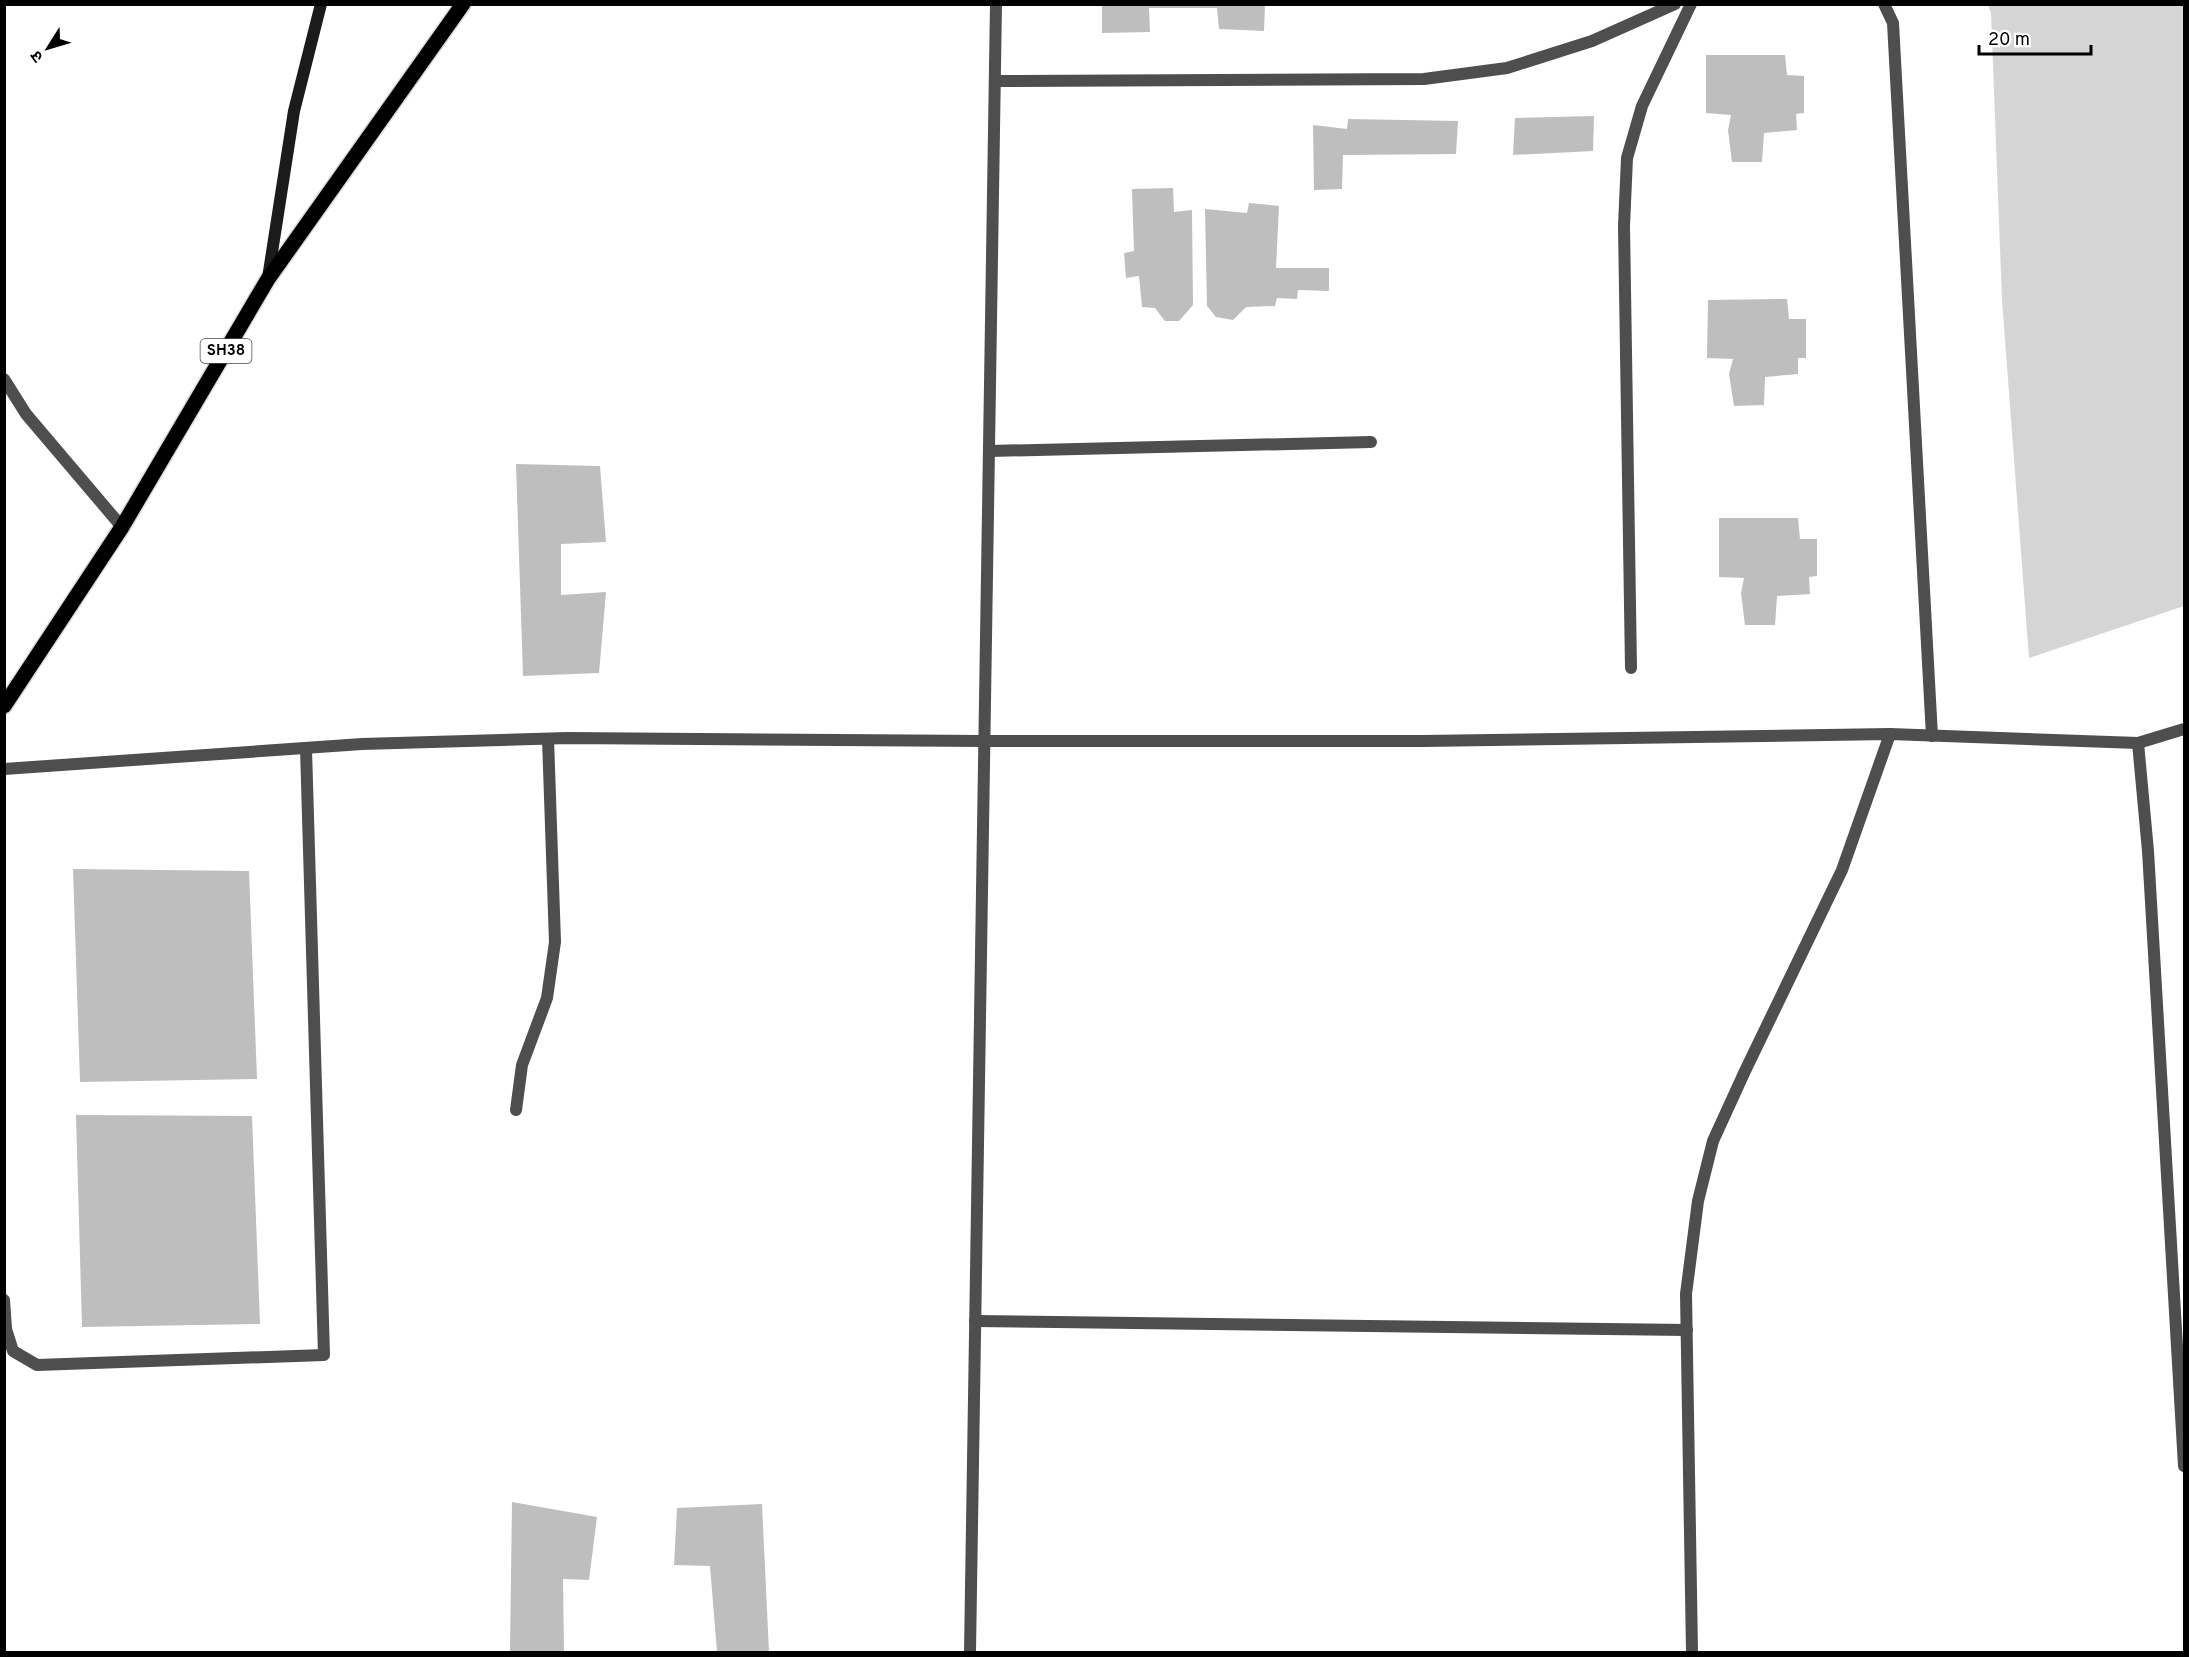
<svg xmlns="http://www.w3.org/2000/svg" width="2189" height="1657" font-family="Overpass,'Noto Sans Devanagari',sans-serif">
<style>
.green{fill:#d5d5d5}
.building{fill:#bebebe}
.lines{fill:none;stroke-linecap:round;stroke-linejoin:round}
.primary-casing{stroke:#dbdbdb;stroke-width:18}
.lane{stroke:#4e4e4e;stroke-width:12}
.street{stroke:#4e4e4e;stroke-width:12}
.secondary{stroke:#1b1b1b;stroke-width:12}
.primary{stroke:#000;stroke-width:15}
.labels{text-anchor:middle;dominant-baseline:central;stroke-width:5;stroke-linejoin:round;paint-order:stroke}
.shield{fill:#fff;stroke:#4c4c4c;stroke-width:1.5}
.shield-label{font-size:15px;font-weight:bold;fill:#000}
</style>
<rect width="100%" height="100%" fill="#fff"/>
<polygon class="green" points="1988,5 2184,5 2184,606 2029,658 2002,300 1991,13"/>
<g class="building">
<polygon points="1102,4 1265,4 1264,31 1219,29 1217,8 1149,8 1150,32 1102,33"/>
<polygon points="1706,55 1785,55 1787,75 1804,76 1804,113 1796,114 1797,130 1764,133 1762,162 1732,162 1728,130 1731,115 1706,113"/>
<polygon points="1594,116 1593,151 1513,155 1515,118"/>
<polygon points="1348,119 1458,121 1456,154 1343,155 1342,189 1314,190 1313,125 1347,129"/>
<polygon points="1173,188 1174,212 1192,210 1193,305 1179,321 1165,321 1155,308 1142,307 1139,276 1126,278 1124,253 1134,251 1132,189"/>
<polygon points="1249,203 1279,206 1276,268 1329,268 1329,291 1298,290 1297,299 1277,298 1275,306 1246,307 1233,320 1216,317 1207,306 1205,209 1247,213"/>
<polygon points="1787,299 1789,319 1806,319 1806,358 1798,358 1798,374 1765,377 1764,405 1734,406 1729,374 1733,359 1707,358 1708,300"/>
<polygon points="516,464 600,466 606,542 561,544 561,595 606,592 599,673 523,676"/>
<polygon points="1719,518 1798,518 1800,539 1817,539 1817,576 1809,577 1810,594 1777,596 1775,625 1745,625 1741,593 1744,578 1719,577"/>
<polygon points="73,869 249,871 257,1079 80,1082"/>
<polygon points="76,1115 252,1116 260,1324 82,1327"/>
<polygon points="512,1502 597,1517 589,1580 563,1579 564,1652 510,1652"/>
<polygon points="762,1504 769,1652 717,1652 710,1566 674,1565 677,1508"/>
</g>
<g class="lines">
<defs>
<polyline id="primary" points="4,706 122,527 268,279 463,4"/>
</defs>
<use href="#primary" class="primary-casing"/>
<polyline class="lane" points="990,451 1371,442"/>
<g class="street">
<polyline points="1884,4 1893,23 1932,736"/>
<polyline points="995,81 1424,79 1507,68 1592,41 1675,4"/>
<polyline points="4,379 26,414 122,527"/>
<polyline points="1631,668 1624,226 1627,158 1642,106 1691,4"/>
<polyline points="2138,743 2148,851 2184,1466"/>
<polyline points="4,769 362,744 567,738 985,741 1423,741 1890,734 2138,743 2184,729"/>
<polyline points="516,1110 522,1065 547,998 555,942 548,739"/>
<polyline points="4,1300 6,1329 13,1351 37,1365 324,1355 306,749"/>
<polyline points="975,1321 1687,1330"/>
<polyline points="970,1652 996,4"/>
<polyline points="1692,1652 1686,1294 1698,1201 1713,1141 1745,1071 1842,870 1890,734"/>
</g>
<polyline class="secondary" points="268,278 294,111 321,4"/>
<use href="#primary" class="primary"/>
</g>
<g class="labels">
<rect class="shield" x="200.5" y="339" width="51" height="24" rx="4.5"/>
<g class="shield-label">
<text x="226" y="351">SH38</text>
</g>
</g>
<rect width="2189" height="1657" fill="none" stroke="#000000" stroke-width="12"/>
<g transform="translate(48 48) rotate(233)" stroke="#ffffff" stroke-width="4.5" paint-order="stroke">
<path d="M0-4.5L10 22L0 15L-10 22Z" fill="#000000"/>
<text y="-9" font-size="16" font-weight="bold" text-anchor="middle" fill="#000000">उ</text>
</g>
<path d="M1979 45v9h112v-9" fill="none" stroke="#000000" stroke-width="3"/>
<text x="1988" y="45" font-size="18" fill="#000000" stroke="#ffffff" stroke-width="4.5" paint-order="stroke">20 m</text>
</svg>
